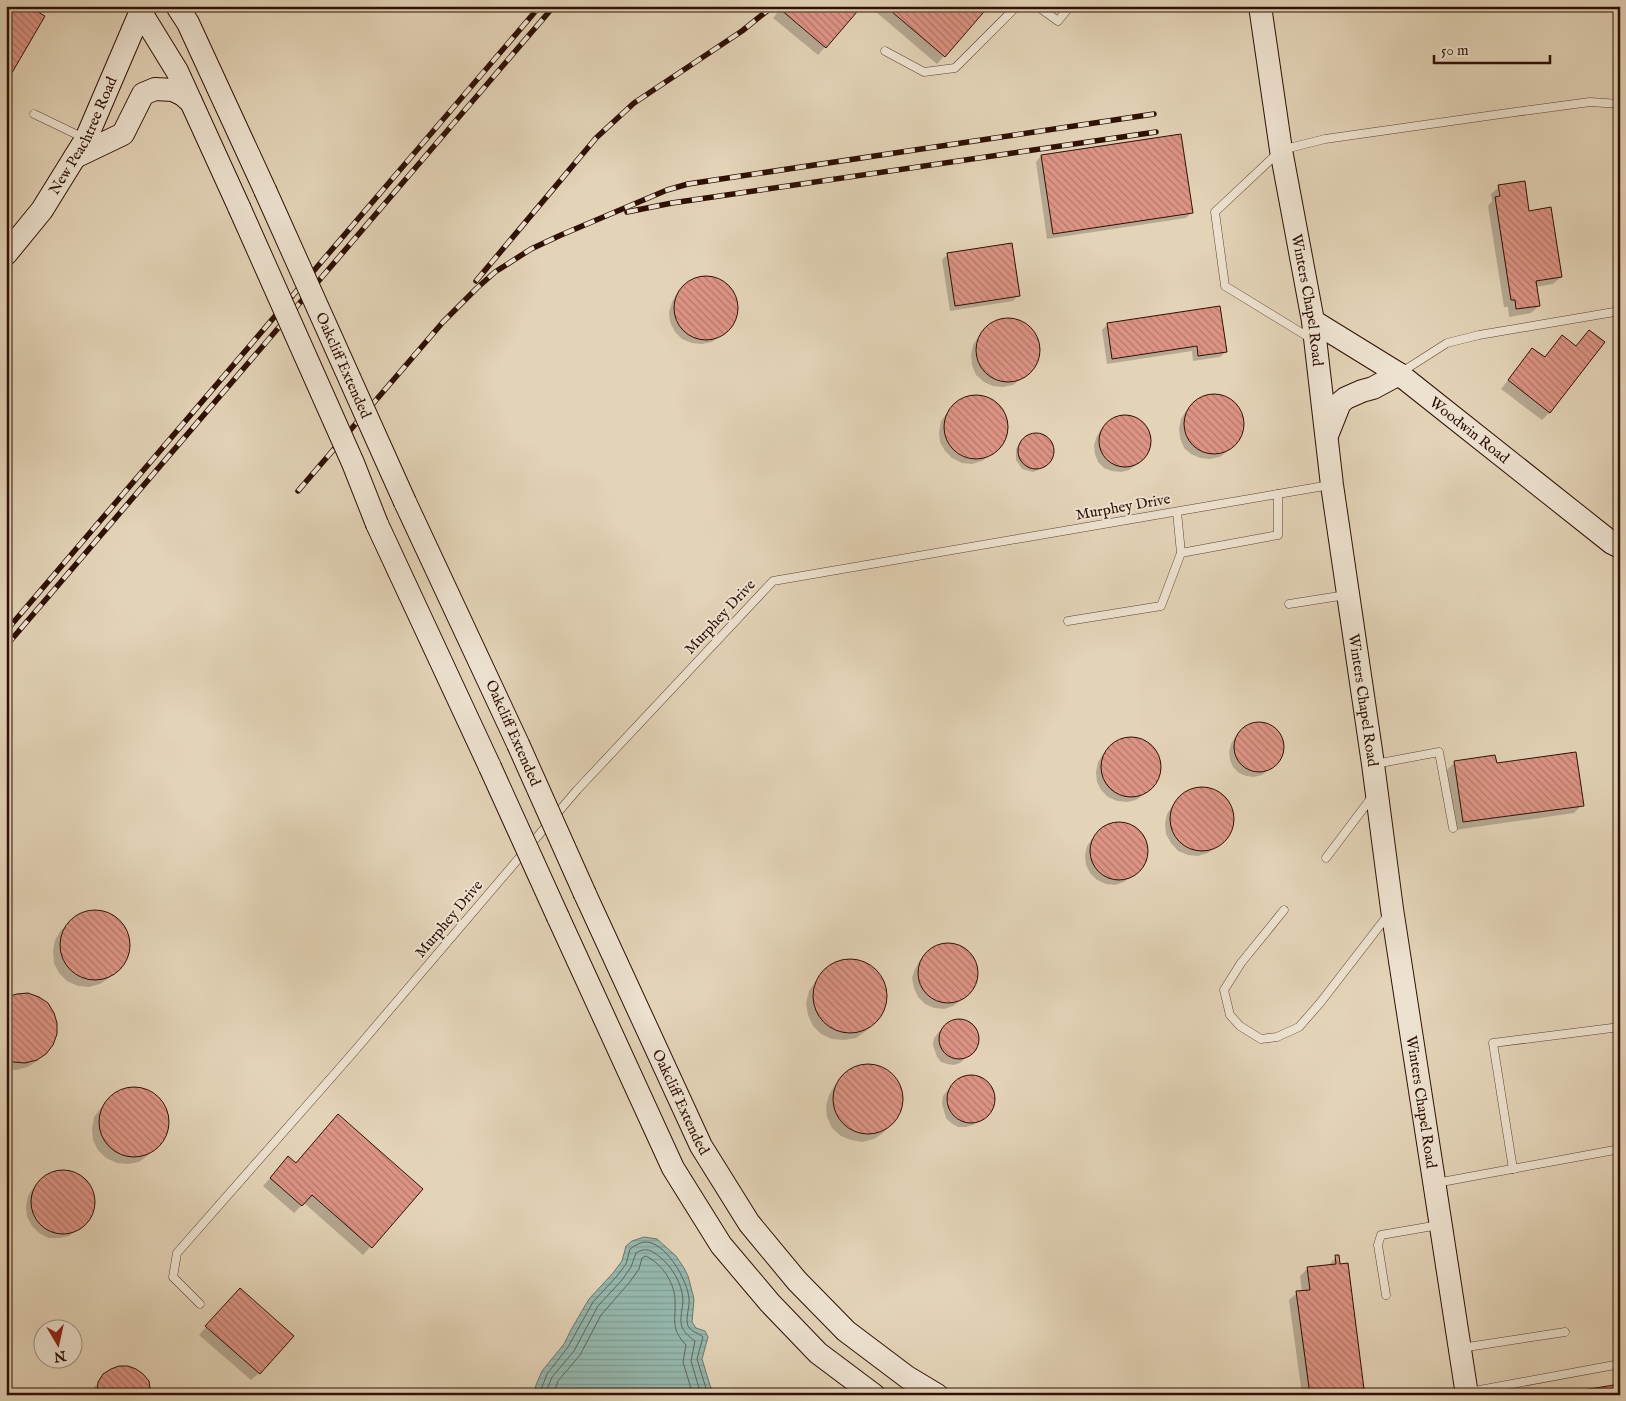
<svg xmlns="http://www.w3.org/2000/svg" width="1626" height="1401" font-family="'IM FELL English',serif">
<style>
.water{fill:url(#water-rules);stroke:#6c756a}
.shadow{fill:#0003}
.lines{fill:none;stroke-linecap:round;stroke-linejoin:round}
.shore{stroke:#626459;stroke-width:1}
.building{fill:url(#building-back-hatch);stroke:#2e1004}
.lane-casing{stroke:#5b4131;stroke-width:9}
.secondary-casing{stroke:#2e1004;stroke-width:24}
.lane{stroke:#ede2d0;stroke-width:8}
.secondary{stroke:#ede2d0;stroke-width:22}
.rail-casing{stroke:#2e1004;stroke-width:5.5}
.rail{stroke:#ede2d0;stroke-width:4;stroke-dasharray:11;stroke-linecap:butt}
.secondary-bridge-casing{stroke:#2e1004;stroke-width:24;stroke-linecap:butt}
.secondary-bridge{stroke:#ede2d0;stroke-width:22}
.labels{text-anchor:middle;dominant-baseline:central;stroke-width:4;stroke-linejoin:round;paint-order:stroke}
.street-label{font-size:15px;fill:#2e1004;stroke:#ede2d0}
</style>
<defs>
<pattern id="water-rules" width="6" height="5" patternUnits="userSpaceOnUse" patternTransform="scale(1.25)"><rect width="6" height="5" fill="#95b8ae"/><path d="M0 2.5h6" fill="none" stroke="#819d94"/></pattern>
<pattern id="building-back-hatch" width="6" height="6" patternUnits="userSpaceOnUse" patternTransform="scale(1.25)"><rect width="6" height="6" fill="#dd9485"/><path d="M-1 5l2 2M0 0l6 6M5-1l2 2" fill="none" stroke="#b4776b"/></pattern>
</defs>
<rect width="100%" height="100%" fill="#e3d3b7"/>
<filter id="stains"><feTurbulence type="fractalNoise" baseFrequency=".004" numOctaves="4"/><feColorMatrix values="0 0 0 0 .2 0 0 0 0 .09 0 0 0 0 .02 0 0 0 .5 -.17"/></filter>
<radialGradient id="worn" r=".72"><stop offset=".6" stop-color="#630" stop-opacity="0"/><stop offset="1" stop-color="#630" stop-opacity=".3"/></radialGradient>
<polygon class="water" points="644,1237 657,1239 676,1256 684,1268 688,1276 694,1299 692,1322 696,1328 705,1331 708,1337 702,1359 713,1395 534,1395 536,1385 542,1371 564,1344 572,1328 589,1299 613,1273 622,1261 626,1246 632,1241"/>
<g class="shadow">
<polygon points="783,6 861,6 818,55 773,18"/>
<polygon points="869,6 988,6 937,64"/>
<polygon points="1041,156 1192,212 1186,218 1047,239 1036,162"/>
<polygon points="1499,187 1528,212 1561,277 1553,284 1536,287 1539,306 1531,313 1509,317 1508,307 1504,307 1488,206 1492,201 1491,194"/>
<polygon points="948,254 1018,295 1013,301 950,311 942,260"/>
<polygon points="701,277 711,277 720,280 728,286 734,294 737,303 736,313 733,322 727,330 712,342 702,344 692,343 682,339 675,332 670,322 669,312 672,302 677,293 692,281"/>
<polygon points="1002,320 1012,320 1022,323 1029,329 1035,337 1038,346 1038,356 1034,365 1028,373 1013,385 1003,387 993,386 984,382 976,375 972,365 971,355 973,345 979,336 993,323"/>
<polygon points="1108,324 1226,352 1220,357 1193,361 1192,351 1107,364 1102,330"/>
<polygon points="1589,331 1550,412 1542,420 1501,389 1533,349 1544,358 1562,337 1575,347"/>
<polygon points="1209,396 1219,396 1228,398 1235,404 1240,411 1243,420 1243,430 1240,438 1234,446 1220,457 1210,459 1200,458 1191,454 1184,448 1180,438 1179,429 1181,419 1186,411 1201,398"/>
<polygon points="971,397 981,397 990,400 998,406 1004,414 1007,423 1006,433 1003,442 997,450 982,461 972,464 962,463 952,458 945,451 940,442 939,432 941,421 947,413 962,400"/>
<polygon points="1121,417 1129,417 1137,419 1143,424 1148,430 1150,438 1150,446 1147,453 1142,460 1129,470 1121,472 1112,471 1104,468 1098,462 1095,454 1094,446 1096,438 1100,431 1113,419"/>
<polygon points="1033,435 1043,436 1048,440 1052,449 1050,459 1038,470 1033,472 1022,469 1016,460 1016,449 1019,444"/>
<polygon points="1255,724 1270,726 1276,730 1282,744 1282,751 1280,758 1275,764 1262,775 1254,777 1246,776 1239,773 1233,767 1230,760 1229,752 1231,744 1235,737 1248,726"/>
<polygon points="1126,738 1135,738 1144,741 1152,747 1157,754 1160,763 1160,772 1156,781 1150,789 1136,800 1127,802 1117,801 1108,797 1101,790 1097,782 1096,772 1098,762 1103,754 1117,742"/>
<polygon points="1455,762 1496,765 1582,805 1574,813 1455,830 1447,770"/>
<polygon points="1197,789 1207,789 1216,792 1224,798 1230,806 1232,815 1232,825 1229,834 1223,842 1208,853 1198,856 1188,855 1178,851 1171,843 1166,834 1165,824 1167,814 1173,805 1188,792"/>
<polygon points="1115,823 1124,824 1132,826 1139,832 1144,839 1147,847 1147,856 1143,864 1138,871 1124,882 1115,885 1106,884 1097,880 1090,873 1086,865 1085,856 1087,846 1092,839 1106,827"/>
<polygon points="89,912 100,912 110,915 119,921 125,930 129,940 128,951 125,961 118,970 109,978 100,984 89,987 78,986 67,981 59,973 54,963 53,951 55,940 61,930 79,915"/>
<polygon points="943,945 952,945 961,948 969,953 974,961 977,970 977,979 973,988 968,995 953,1006 944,1009 934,1008 925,1004 918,997 914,988 912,978 915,969 920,960 934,948"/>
<polygon points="844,961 856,961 867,965 876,972 883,981 886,992 885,1003 881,1014 874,1023 866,1031 856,1038 844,1040 832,1039 821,1034 813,1026 808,1015 806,1003 809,991 816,981 834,965"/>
<polygon points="6,998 45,1053 37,1061 28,1067 16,1070 6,1069"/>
<polygon points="956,1020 968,1022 976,1031 978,1043 975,1049 960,1063 954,1065 947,1064 941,1062 937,1057 933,1045 934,1038 938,1033 944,1027"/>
<polygon points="863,1066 874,1066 884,1069 893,1076 899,1085 902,1095 902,1106 898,1116 891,1124 883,1133 874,1139 862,1142 851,1140 841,1136 832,1128 827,1117 826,1106 829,1095 835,1085 852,1070"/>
<polygon points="974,1076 987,1083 993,1096 993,1103 990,1109 979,1121 973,1125 966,1127 958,1127 951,1123 946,1118 942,1104 943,1096 948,1090 960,1079"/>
<polygon points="128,1089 139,1089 150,1092 158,1098 165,1107 168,1118 167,1128 163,1138 157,1147 148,1155 139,1162 128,1164 117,1163 106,1158 98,1150 93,1140 92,1129 94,1117 101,1108 118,1092"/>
<polygon points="331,1124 422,1189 363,1255 304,1203 294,1213 263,1186 281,1166 295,1164"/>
<polygon points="58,1172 68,1172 77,1175 85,1180 90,1188 93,1198 93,1207 90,1217 83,1224 69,1236 59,1238 48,1238 39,1233 32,1226 27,1217 26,1206 28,1196 34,1187 48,1175"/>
<polygon points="1336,1257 1363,1388 1356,1395 1302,1395 1289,1300 1297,1293 1302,1292 1300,1276 1308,1268 1328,1266"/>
<polygon points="232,1297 259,1373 251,1380 199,1335"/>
<polygon points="104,1375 150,1395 92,1395 93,1389"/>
</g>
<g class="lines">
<g class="shore">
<path d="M539 1395 547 1374 568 1347 593 1302 617 1276 626 1264 630 1249C634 1246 639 1243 644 1242 665 1240 688 1281 689 1299 690 1307 685 1318 688 1326 692 1333 698 1332 703 1337L697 1359 708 1395"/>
<path d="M545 1395 552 1377 574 1351 598 1306 622 1280 631 1267 636 1253C646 1247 651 1250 660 1257 672 1267 682 1283 683 1300 683 1308 679 1319 682 1327 685 1334 690 1337 695 1341L691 1361 701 1395"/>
<path d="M553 1395 558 1381 580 1355 601 1315 629 1283 639 1269 642 1258 646 1256C662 1264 675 1283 675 1301 676 1321 670 1328 686 1345L683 1362 693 1395"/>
</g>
</g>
<g class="building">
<polygon points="6,6 27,6 45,16 6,83"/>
<polygon points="783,6 862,6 826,48 780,9"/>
<polygon points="885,6 989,6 945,57"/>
<polygon points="1181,134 1193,213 1053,234 1041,155"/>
<polygon points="1525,181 1529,211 1551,207 1562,277 1536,281 1540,306 1516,309 1515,300 1511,300 1495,197 1500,196 1498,185"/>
<polygon points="1012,243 1020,296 955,306 947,253"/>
<circle cx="706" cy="308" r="32"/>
<polygon points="1220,306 1227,352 1198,356 1197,346 1112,359 1107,323"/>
<circle cx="1008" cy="350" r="32"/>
<polygon points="1589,330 1605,342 1550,413 1508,380 1532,348 1545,357 1562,335 1576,346"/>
<circle cx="1214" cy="424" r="30"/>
<circle cx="976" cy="427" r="32"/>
<circle cx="1125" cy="441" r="26"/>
<circle cx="1036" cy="451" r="18"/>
<circle cx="1259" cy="747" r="25"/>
<circle cx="1131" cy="767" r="30"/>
<polygon points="1576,752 1584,806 1463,822 1454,761 1495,755 1497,763"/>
<circle cx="1202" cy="819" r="32"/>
<circle cx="1119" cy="851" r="29"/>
<circle cx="95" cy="945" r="35"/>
<circle cx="948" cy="973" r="30"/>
<circle cx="850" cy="996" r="37"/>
<polygon points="28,993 39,997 48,1003 54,1013 57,1023 57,1034 53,1045 46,1054 37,1060 25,1063 13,1062 6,1058 6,997 17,994"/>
<circle cx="959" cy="1039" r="20"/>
<circle cx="868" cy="1099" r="35"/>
<circle cx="971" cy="1099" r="24"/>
<circle cx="134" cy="1122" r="35"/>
<polygon points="338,1114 423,1189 372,1248 312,1195 302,1206 270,1178 288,1156 296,1163"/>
<circle cx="63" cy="1202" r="32"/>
<polygon points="1335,1255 1339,1255 1340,1264 1348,1263 1364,1389 1310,1395 1296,1291 1310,1290 1307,1267 1336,1264"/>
<polygon points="240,1288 294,1336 260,1374 205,1326"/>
<polygon points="119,1366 128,1366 136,1369 143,1374 149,1381 151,1395 97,1395 98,1382 103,1374 111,1369"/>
<polygon points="1620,1384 1620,1395 1552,1395"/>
</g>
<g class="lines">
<defs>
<g id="lane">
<polyline points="1037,6 1058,21 1070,6"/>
<polyline points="885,51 924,72 955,68 1017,6"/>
<polyline points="34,114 84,138"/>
<polyline points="1310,338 1225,286 1215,212 1281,150 1325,139 1508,113 1590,102 1620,104"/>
<polyline points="1400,373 1447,343 1479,335 1620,311"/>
<polyline points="1181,553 1278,535 1278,494"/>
<polyline points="1289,604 1346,595"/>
<polyline points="1068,621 1161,606 1181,553 1177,512"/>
<polyline points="1375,764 1439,752 1453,828"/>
<polyline points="1326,858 1372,797"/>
<polyline points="1284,910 1241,963 1224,990 1230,1015 1240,1026 1261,1039 1277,1037 1299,1027 1320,1003 1388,915"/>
<polyline points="1513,1169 1493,1043 1620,1027"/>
<polyline points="1436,1183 1620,1149"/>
<polyline points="1386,1295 1378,1245 1381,1235 1439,1225"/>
<polyline points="200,1304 173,1277 177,1253 352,1054 577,790 773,581 1330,485"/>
<polyline points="1461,1348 1565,1332"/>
<polyline points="1469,1392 1620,1364"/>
</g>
<g id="secondary">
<polyline points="137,6 177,71 239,207"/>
<polyline points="177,6 188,23 265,190"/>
<path id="s1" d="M1260 6 1281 150 1313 321 1332 485 1373 764 1392 909 1467 1395"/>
<polyline points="75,157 123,134 143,94 155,89 173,90 183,95 191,102"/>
<path id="s2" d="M6 254 42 210 86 139 143 6"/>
<path id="s3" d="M1313 321 1399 374 1612 543 1620 547"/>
<polyline points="1328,433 1340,403 1346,398 1362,391 1373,388 1399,374"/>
<polyline points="405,502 518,744"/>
<polyline points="377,524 490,767"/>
<path id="s4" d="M585 894 701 1146 749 1223 797 1281 846 1331 907 1377 937 1395"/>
<polyline points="558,917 673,1168 721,1245 770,1303 818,1353 874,1395"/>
</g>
</defs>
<use href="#lane" class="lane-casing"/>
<use href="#secondary" class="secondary-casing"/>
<use href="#lane" class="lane"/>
<use href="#secondary" class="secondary"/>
<defs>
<g id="rail">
<polyline points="627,212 672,203 1156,132"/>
<polyline points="476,281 596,138 634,103 742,31 773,6"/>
<polyline points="298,491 443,322 477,288 495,272 531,249 561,235 667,190 688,184 1154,114"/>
<polyline points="6,631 540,6"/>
<polyline points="6,646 554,6"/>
</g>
</defs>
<use href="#rail" class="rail-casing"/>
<use href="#rail" class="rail"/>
<defs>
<g id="secondary-bridge">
<path id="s5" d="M265 190 405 502"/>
<polyline points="239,207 353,463 377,524"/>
<polyline points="518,744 585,894"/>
<polyline points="490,767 558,917"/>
</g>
</defs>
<use href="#secondary-bridge" class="secondary-bridge-casing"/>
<use href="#secondary-bridge" class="secondary-bridge"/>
</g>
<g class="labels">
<g class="street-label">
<text stroke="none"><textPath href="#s2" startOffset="142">New Peachtree Road</textPath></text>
<text stroke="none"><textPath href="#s1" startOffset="298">Winters Chapel Road</textPath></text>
<text stroke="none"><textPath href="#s5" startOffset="192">Oakcliff Extended</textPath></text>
<text stroke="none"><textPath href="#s3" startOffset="191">Woodwin Road</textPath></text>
<text transform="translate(1123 507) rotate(-10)">Murphey Drive</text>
<text transform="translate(720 617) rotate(-47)">Murphey Drive</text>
<text stroke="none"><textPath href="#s1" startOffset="702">Winters Chapel Road</textPath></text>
<text transform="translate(513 733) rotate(66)">Oakcliff Extended</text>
<text transform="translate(449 919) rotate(-50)">Murphey Drive</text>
<text stroke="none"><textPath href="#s4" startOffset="229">Oakcliff Extended</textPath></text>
<text stroke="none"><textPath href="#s1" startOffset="1108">Winters Chapel Road</textPath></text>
</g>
</g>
<rect width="1626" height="1401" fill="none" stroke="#e3d3b7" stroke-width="25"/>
<rect x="8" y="8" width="1611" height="1386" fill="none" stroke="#2e1004" stroke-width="2.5"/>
<rect x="12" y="12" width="1601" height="1376" fill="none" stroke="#2e1004"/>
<g transform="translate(58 1344) rotate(171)"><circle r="24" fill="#ede2d0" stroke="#a18e7e"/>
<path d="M0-4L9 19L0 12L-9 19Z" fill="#8f2418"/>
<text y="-8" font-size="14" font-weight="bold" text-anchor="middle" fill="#2e1004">N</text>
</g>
<path d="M1434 55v8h116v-8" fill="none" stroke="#2e1004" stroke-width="2.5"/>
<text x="1441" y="55" font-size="15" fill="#2e1004" stroke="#ede2d0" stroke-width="4" paint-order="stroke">50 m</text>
<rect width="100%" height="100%" filter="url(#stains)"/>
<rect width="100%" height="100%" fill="url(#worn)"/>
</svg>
